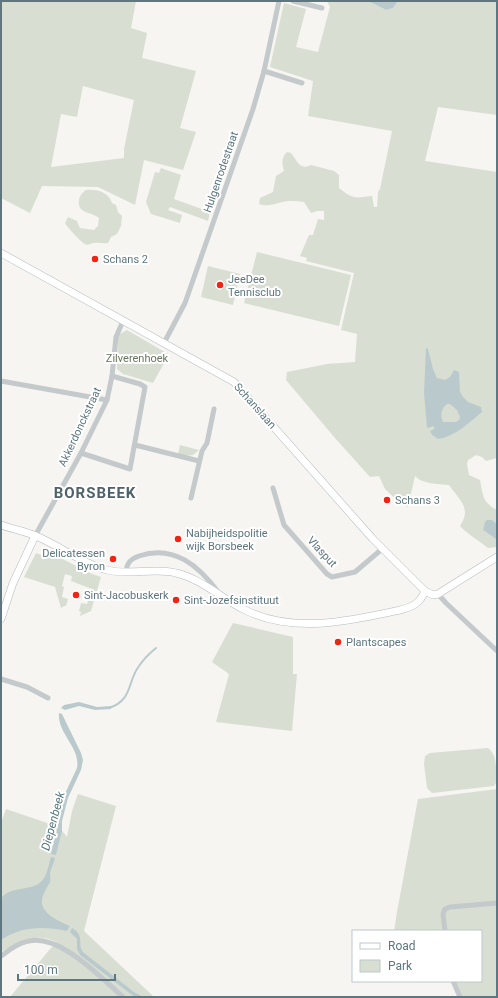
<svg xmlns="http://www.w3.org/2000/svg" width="498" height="998" font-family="Roboto,sans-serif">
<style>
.green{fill:#d8ded2;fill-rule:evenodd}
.water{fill:#bacacc;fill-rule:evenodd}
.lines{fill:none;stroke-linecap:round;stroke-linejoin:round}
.stream{stroke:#bacacc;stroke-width:2}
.secondary-casing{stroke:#b4bbbe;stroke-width:8}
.street{stroke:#c4c9cb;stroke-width:5}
.secondary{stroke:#fff;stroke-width:7}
.poi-dot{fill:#f32213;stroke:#fff;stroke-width:1.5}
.labels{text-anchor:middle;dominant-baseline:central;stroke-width:4;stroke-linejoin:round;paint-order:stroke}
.street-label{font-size:11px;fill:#5d767f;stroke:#fff}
.poi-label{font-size:11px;fill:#5d767f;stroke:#fff;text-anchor:start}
.park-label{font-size:11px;fill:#66775d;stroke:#fff}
.water-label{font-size:12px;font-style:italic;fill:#58787c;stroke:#fff}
.district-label{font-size:15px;font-weight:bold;letter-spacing:1px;fill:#506269;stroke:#fff}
</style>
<rect width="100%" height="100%" fill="#f6f5f1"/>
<g class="green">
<path d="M1 1H136L131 28 147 33 142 58 196 71 180 128 196 132 183 170 144 160 135 205 98 187 42 186 30 213 1 198ZM83 86 134 100 124 149V158L51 167 61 114 77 117Z"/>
<path d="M327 1H368L386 10 393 8 398 1H497V115L438 107 425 161 497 172V458L486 461 482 457 476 455 468 460 467 464 469 475 480 480C483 495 482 502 497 510V524L492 520 483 530 497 540 496 547 488 548C479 540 468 535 460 526 472 508 460 501 449 485 438 484 422 484 415 476L408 507 401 504 385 489 379 476 370 477 335 438 286 380 287 372 327 364 355 362 357 334 341 330 354 273 306 261 307 258 300 256 309 235H313L318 219 324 220V211H317L311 213 304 202C299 201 293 201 288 201 278 202 267 208 259 204L260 198 273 192 276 176 284 171C282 163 281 158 287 152L291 153C297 160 299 171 311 165L334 171 339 175V188C346 194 353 199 363 197 366 197 368 196 372 196L374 207H377L378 192 380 189 392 131 308 116 313 81 270 67 284 3 306 9 296 47 318 52 330 7Z"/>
<polygon points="161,168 181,175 174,199 210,212 208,221 170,207 168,210 182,215 180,223 151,214 146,202 155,172 159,173"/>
<path d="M86 190C98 189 108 192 112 203L116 205 118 212 122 216 121 226 117 234 111 237 108 243C103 244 99 242 94 243 91 243 88 246 85 244 81 242 67 227 65 223L68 217 77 221 78 224 80 228 94 230 98 226 99 218C90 211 77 214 79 200 80 195 82 193 86 190Z"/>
<polygon points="257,252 351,275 339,326 244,303"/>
<polygon points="208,266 240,274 233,305 201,297"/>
<polygon points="127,330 168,354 168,356 153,383 123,374 117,369 118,335"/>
<polygon points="180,445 199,450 193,455 186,456 178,454"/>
<polygon points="45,550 92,574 101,577 91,611 80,616 81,612 79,611 81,603 87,604 92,589 71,581 72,576 65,574 62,586 64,587 62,597 68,599 66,606 64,606 61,608 55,587 24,577 36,553 41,555 43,554"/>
<polygon points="233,623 293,637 293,674 297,674 292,731 216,722 229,674 212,662"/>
<path d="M488 748C498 755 496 772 496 783L494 786 432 793 427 788 424 764 425 756 430 753Z"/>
<polygon points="497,789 497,997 460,997 453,981 481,981 481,931 394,931 397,912 418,799"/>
<path d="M78 794 116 806 84 931 154 997H10L56 942C36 932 18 942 1 952L2 879 1 823 6 809 59 827 67 837 72 811Z"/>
</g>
<g class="water">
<polygon points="368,1 398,1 393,8 386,10"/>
<path d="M426 348 428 349 433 369 437 378 445 380 450 377 454 370 459 372 460 392 463 397 468 402 481 407 482 412C469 423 454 437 438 439L432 435 430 431 434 429V426L427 428 424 393ZM447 404H450L457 410 460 417 459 420 456 422H443C440 416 441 408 447 404Z"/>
<polygon points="487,520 492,520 497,524 497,540 483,530 485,522"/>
<polygon points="79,702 97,707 111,706 111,709 95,710 79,706 65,710 61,708 64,705"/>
<path d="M59 713 62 714 81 753 83 760 81 770 68 798 62 821V831L56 855 51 854 57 831 63 798 77 768C81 748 57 733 59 713Z"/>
<path d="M51 857 55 858C54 863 51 868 50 873 50 877 51 879 50 882 47 888 43 893 42 900 40 913 60 922 70 926L67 931C44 926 21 926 1 940V898C13 884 35 893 44 878 48 872 49 863 51 857Z"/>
<path d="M72 928C86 936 76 945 84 953L134 992 143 997H135L132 995 80 955 77 949V939L70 932Z"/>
</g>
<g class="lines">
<path class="stream" d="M109 708C133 700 127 682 139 666 143 660 150 653 156 648"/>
<defs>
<g id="secondary">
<polyline points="1,253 234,382 372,538 425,591 433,595 438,594 497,557"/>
<path d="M1 525C12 529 25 531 36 536 60 546 81 563 107 570 129 576 154 567 176 573 202 579 222 599 245 610 294 634 350 621 400 610 413 607 420 603 425 591"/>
<polyline points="1,619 13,583 35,536"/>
</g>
</defs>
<use href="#secondary" class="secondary-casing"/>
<g class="street">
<polyline points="293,1 322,8"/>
<polyline points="264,71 302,83"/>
<polyline points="164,343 185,303 253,109 264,71 279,1"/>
<polyline points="1,381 107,400"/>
<polyline points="135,445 199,461"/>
<polyline points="81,453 130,469 145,387 140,384 112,376"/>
<polyline points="273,488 284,525 327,574 332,577 355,572 382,549"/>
<polyline points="191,498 202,451 207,443 214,409"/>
<polyline points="35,536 81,453 107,400 112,376 116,337 123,321"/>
<path d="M126 572C127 562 131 559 139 556 174 544 199 566 219 593"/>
<polyline points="438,594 446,603 497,651"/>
<polyline points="1,679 27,687 48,698"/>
<polyline points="445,931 443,914 445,909 450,907 497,903"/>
<path d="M1 956C8 951 16 944 25 942 58 931 100 977 123 997"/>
<polyline points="453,981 460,997"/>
</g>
<use href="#secondary" class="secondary"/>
</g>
<g class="poi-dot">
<circle cx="95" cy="259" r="4"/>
<circle cx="220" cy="285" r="4"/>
<circle cx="387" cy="500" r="4"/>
<circle cx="178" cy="539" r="4"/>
<circle cx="113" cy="559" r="4"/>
<circle cx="76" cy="595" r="4"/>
<circle cx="176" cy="600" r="4"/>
<circle cx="338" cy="642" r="4"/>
</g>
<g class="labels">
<g class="street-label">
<text transform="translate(221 172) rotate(-71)">Hulgenrodestraat</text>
<text transform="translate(255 406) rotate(48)">Schanslaan</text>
<text transform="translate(80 427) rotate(-65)">Akkerdonckstraat</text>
<text transform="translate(322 552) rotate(47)">Vlasput</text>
</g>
<g class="poi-label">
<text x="103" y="259">Schans 2</text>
<text x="228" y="279">JeeDee<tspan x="228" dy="13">Tennisclub</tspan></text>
<text x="395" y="500">Schans 3</text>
<text x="186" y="533">Nabijheidspolitie<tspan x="186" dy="13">wijk Borsbeek</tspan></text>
<text x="105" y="553" text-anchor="end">Delicatessen<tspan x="105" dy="13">Byron</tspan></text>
<text x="84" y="595">Sint-Jacobuskerk</text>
<text x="184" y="600">Sint-Jozefsinstituut</text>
<text x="346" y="642">Plantscapes</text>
</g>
<g class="park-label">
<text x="137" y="358">Zilverenhoek</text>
</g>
<g class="water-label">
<text transform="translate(53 821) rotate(-75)">Diepenbeek</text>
</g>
<g class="district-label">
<text x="95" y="493">BORSBEEK</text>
</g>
</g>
<rect width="498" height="998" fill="none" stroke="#5d767f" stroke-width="4"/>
<rect x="352" y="930" width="130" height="52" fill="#ffffff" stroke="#bec8cc"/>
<rect x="360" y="943" width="20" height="6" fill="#ffffff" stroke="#bec8cc"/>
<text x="388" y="950" font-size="12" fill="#5d767f">Road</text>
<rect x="360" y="960" width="20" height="12" fill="#d8ded2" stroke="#bec8cc"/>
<text x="388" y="970" font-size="12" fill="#5d767f">Park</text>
<path d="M18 974v6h97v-6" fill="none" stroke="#5d767f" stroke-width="2"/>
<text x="24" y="974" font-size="12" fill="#5d767f" stroke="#ffffff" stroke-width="3" paint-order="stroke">100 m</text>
</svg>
